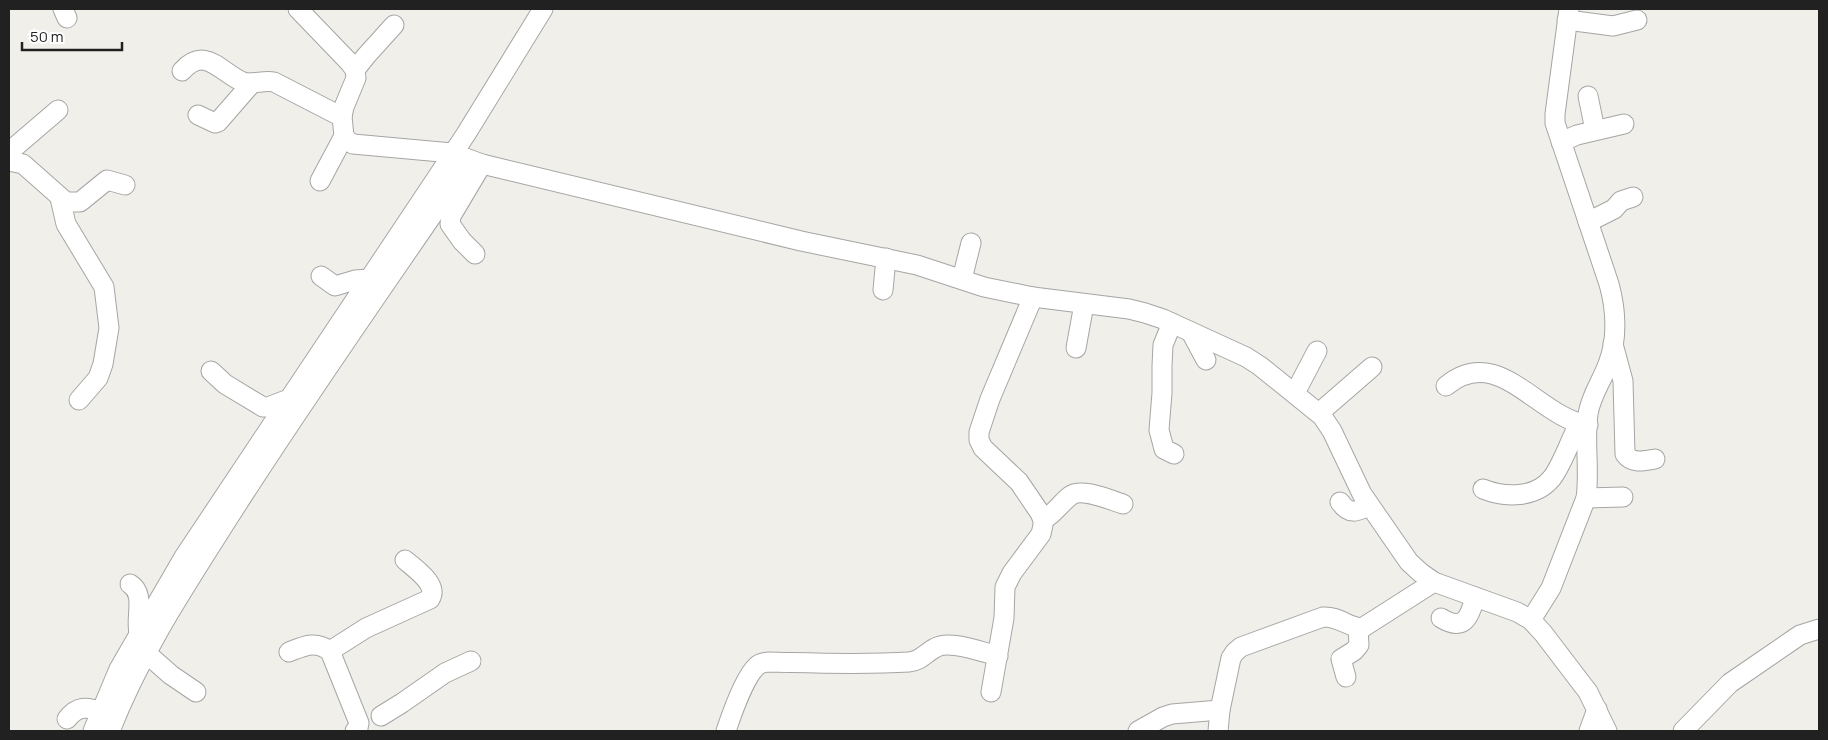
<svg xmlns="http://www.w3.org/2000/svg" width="1828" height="740" font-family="Manrope,sans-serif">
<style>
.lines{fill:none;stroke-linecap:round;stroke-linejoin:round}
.minor-casing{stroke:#a5a5a5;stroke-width:21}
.minor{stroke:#fff;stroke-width:19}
</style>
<rect width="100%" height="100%" fill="#f1efe9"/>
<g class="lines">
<defs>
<g id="minor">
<polyline points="63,9 67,18"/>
<polyline points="298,9 350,63 355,70 356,78 344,107 342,117 344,136 348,141 353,144 452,153 482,164 801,241 917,265 984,287 1033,297 1129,309 1145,313 1163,319 1246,357 1260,366 1322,416 1332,431 1362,494 1409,562 1421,573 1434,582 1517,612 1531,620 1543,633 1588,692 1607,731"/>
<polyline points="1567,20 1613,26 1637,20"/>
<polyline points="355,70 366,56 394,25"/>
<path d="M182 71C205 45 220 72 243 82 253 85 263 80 274 82L342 117"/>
<polyline points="1588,96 1595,130"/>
<polyline points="198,115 215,123 218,122 252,83"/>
<polyline points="1561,142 1577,135 1624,124"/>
<polyline points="9,152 58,110"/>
<polyline points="9,161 23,164 66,202 80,202 107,180 125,185"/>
<polyline points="320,181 344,136"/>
<polyline points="60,198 66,224 104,287 109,328 103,364 98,378 79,400"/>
<polyline points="1588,222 1614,209 1621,201 1633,197"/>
<polyline points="475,254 462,241 450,224 451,216 482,164"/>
<polyline points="321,276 335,286 355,280 370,279"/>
<polyline points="962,279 971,243"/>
<polyline points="883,290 886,258"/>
<polyline points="1172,323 1163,345 1162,366 1162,393 1159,430 1164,449 1174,454"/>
<polyline points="1191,332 1206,360"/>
<path d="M1613 344 1623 381 1625 454C1632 464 1644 461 1655 459"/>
<polyline points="1076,348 1084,304"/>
<polyline points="211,371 225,384 263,407 268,407 289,399"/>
<path d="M1446 386C1498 342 1538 418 1588 425"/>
<polyline points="1295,393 1317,351"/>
<polyline points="1319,413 1372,367"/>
<path d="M1483 489C1505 498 1535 498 1551 479 1561 468 1571 438 1579 424"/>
<polyline points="1586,498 1623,497"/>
<path d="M1340 502C1349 515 1356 512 1369 506"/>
<path d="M1043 520C1054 514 1060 504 1070 496 1081 487 1110 500 1123 504"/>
<path d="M130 584C146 594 135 616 139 633"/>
<path d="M1441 618C1464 632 1470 617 1475 597"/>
<path d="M1531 620 1551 588 1586 498C1590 470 1584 441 1588 414 1591 395 1602 381 1608 364 1618 339 1616 309 1609 284L1555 123V114L1569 9"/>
<path d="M330 651 366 628 430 599C439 584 415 569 405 560"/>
<path d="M289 652C304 646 315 640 330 651L359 723 358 728 355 731"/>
<polyline points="146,653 171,675 196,692"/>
<polyline points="1346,677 1341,659 1354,651 1359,645 1358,628"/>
<polyline points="991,692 1004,618 1005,587 1012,573 1041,534 1043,525 1043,520 1040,513 1019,482 983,448 979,440 979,432 990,399 1033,297"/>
<polyline points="381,716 402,703 445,673 471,661"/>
<path d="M67 719C77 706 87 706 101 712"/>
<polyline points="93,731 119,669 184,557 466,134 543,9"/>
<path d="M110 731C141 652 184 588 229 517 306 396 389 279 470 160"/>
<path d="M726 731C731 716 745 676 757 666 760 663 763 663 768 662 815 663 862 665 909 662 921 661 925 653 935 648 949 639 981 652 998 656"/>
<path d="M1138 731 1163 717 1172 714 1220 710 1231 658 1235 652 1241 647 1323 617C1338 616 1348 627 1362 628L1434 582"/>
<polyline points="1218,731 1220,710"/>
<polyline points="1589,731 1597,709"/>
<polyline points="1683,731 1730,683 1800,635 1819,629"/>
</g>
</defs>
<use href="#minor" class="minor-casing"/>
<use href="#minor" class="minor"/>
</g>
<rect width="1828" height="740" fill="none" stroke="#212121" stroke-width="20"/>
<path d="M22 42v8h100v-8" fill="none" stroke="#212121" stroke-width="2.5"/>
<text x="30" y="42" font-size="15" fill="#212121" stroke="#ffffff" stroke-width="4" paint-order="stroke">50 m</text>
</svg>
